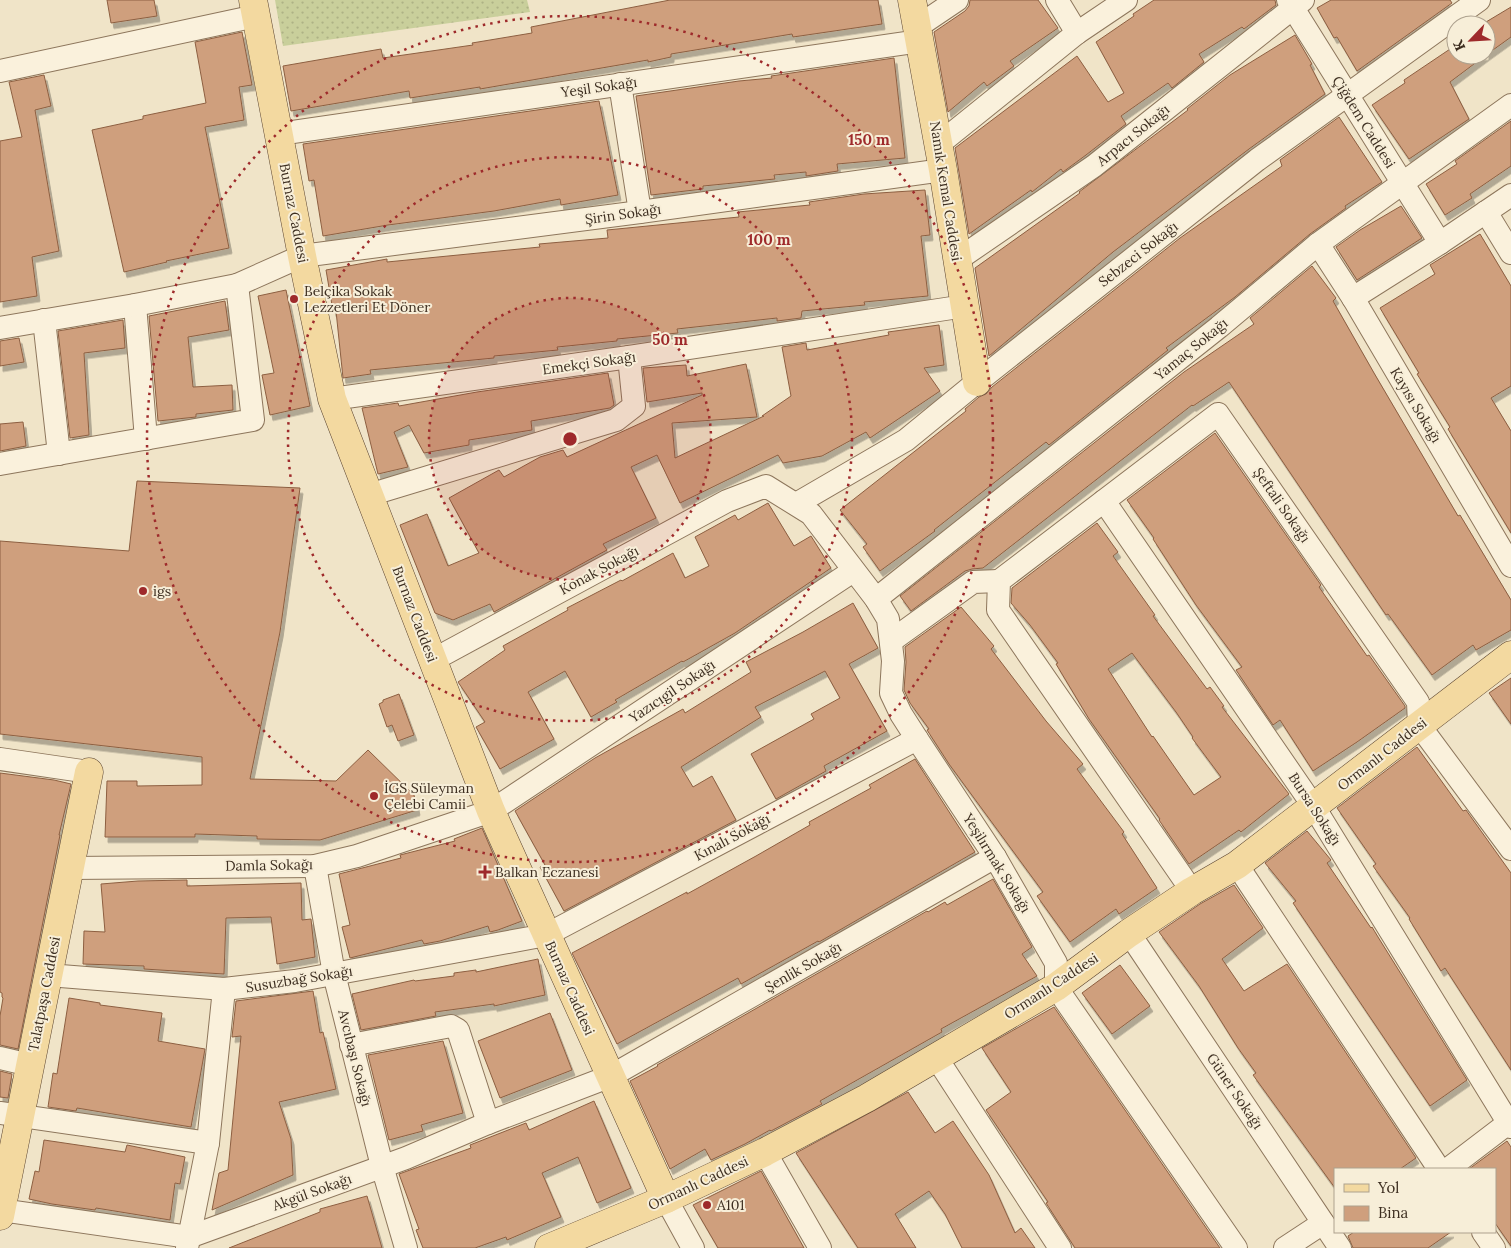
<svg xmlns="http://www.w3.org/2000/svg" width="1511" height="1248" font-family="Lora,serif">
<style>
.grass{fill:url(#grass-dots)}
.building{fill:#cf9f7d;stroke:#8d5f41;fill-rule:evenodd;filter:url(#shadow)}
.lines{fill:none;stroke-linecap:round;stroke-linejoin:round}
.minor-casing{stroke:#8d765c;stroke-width:24}
.major-casing{stroke:#5b4430;stroke-width:29}
.minor{stroke:#faf1dc;stroke-width:22}
.major{stroke:#f3d9a0;stroke-width:28}
.ring{fill:none;stroke:#9e2a2b;stroke-width:2.5;stroke-dasharray:2.5 5}
.poi-dot{fill:#9e2a2b;stroke:#f7eed8;stroke-width:2}
.labels{text-anchor:middle;dominant-baseline:central;stroke-width:4;stroke-linejoin:round;paint-order:stroke}
.street-label{font-size:14px;fill:#3d2e20;stroke:#f7eed8}
.poi-label{font-size:14px;fill:#3d2e20;stroke:#f7eed8;text-anchor:start}
.centre{fill:#9e2a2b;stroke:#f7eed8;stroke-width:2.5}
.ring-label{font-size:15px;text-anchor:middle;font-weight:bold;fill:#9e2a2b;stroke:#f7eed8;stroke-width:4;stroke-linejoin:round;paint-order:stroke}
</style>
<defs>
<pattern id="grass-dots" width="8" height="8" patternUnits="userSpaceOnUse" patternTransform="scale(1.25)"><rect width="8" height="8" fill="#c9cf9b"/><path d="M2 2h.1M6 6h.1" fill="none" stroke="#aeb285" stroke-width="1.8" stroke-linecap="round"/></pattern>
<filter id="shadow"><feDropShadow dx="3" dy="5.5" stdDeviation="0" flood-color="#0004"/></filter>
</defs>
<rect width="100%" height="100%" fill="#f0e4c8"/>
<polygon class="grass" points="275,0 527,0 530,12 283,46"/>
<g class="building">
<polygon points="107,0 154,0 157,16 111,23"/>
<polygon points="670,0 878,0 882,24 793,37 792,34 671,54 671,57 648,62 648,60 480,89 480,87 410,98 409,91 291,111 283,66 381,49 383,58 473,45 472,43 532,33 531,27"/>
<polygon points="970,0 1038,0 1058,28 1010,61 1014,66 987,86 984,82 948,112 934,32 965,11 969,6"/>
<polygon points="1154,0 1275,0 1276,5 1244,29 1242,27 1199,54 1204,62 1172,88 1168,83 1121,116 1126,124 1086,155 1063,172 1061,169 1032,192 1031,190 969,234 955,148 1077,56 1108,102 1124,93 1096,42 1134,16 1133,14"/>
<polygon points="1331,0 1450,0 1452,3 1357,71 1337,37 1334,38 1317,8"/>
<polygon points="1511,7 1511,37 1486,55 1486,22"/>
<polygon points="242,32 252,85 239,87 244,120 205,127 229,248 166,261 167,262 124,272 92,130 143,119 143,116 206,103 195,42"/>
<polygon points="1295,35 1312,64 1310,65 1325,94 1249,149 1113,252 989,356 975,268 1080,193 1079,192 1188,110 1187,109 1230,75"/>
<polygon points="1456,45 1456,55 1486,55 1450,82 1469,119 1409,159 1372,105 1405,83 1404,80"/>
<polygon points="894,58 905,158 837,164 838,171 806,176 806,172 774,175 775,179 703,186 703,189 651,195 636,96 739,81 772,78 771,76"/>
<polygon points="44,75 51,106 35,110 59,251 32,257 37,296 0,302 0,141 22,137 9,82"/>
<polygon points="599,101 618,195 561,205 560,199 494,211 388,225 323,236 314,180 309,181 303,144"/>
<polygon points="1339,117 1382,182 1345,206 1346,208 1310,234 1235,297 1166,348 1168,350 1049,445 1046,442 934,530 935,531 880,571 863,547 867,544 840,510 966,411 965,409 979,397 986,394 992,387 1180,238 1282,166 1280,160"/>
<polygon points="1511,121 1511,166 1470,194 1472,198 1445,215 1426,184 1457,164 1455,161"/>
<polygon points="925,190 930,235 921,236 928,296 864,302 865,305 802,311 801,318 777,321 777,318 677,329 678,333 617,339 617,341 557,347 558,350 494,356 494,358 370,370 371,374 343,378 336,311 333,311 326,270 387,259 387,262 540,247 539,244 608,238 607,230 739,217 738,212 810,205 809,202 864,194"/>
<polygon points="1401,206 1422,238 1357,280 1336,247 1360,230"/>
<polygon points="1480,234 1511,286 1511,386 1491,398 1511,431 1511,533 1448,429 1450,427 1417,374 1419,373 1380,308 1435,274 1430,265"/>
<polygon points="1312,266 1336,298 1333,301 1374,373 1458,516 1460,515 1511,600 1511,630 1476,650 1473,645 1432,675 1388,614 1386,615 1229,382 1193,406 1192,405 983,568 972,569 965,571 911,611 900,596 1184,372 1254,324 1250,318"/>
<polygon points="286,290 310,406 270,415 262,375 274,373 258,296"/>
<polygon points="225,301 229,330 188,337 193,387 232,385 233,410 196,414 196,417 158,421 149,316"/>
<polygon points="123,320 125,348 84,353 89,435 70,438 58,331"/>
<polygon points="939,325 944,365 924,368 940,391 870,438 866,432 822,456 783,463 778,455 680,503 657,455 631,467 656,518 603,544 607,550 494,612 490,604 453,620 435,613 400,525 427,514 448,566 479,553 449,498 499,470 504,477 540,457 563,450 567,457 702,395 702,393 647,402 643,368 686,365 687,376 746,364 757,417 672,423 675,458 764,416 762,416 791,396 782,347 806,343 807,350 889,335 888,332"/>
<polygon points="19,338 24,362 0,366 0,341"/>
<polygon points="608,373 614,405 610,408 531,421 532,430 469,440 469,445 424,453 409,425 394,432 408,467 378,474 362,408 398,403 399,406 477,392"/>
<polygon points="23,422 26,446 0,451 0,424"/>
<polygon points="1215,433 1321,585 1319,587 1367,656 1369,655 1405,706 1405,708 1357,742 1313,771 1280,720 1273,725 1236,670 1242,667 1196,605 1153,539 1154,538 1127,500"/>
<polygon points="137,481 300,488 280,632 250,779 336,781 368,750 414,795 417,810 320,840 257,839 257,836 195,834 195,837 105,837 107,781 137,781 137,786 202,785 202,757 0,734 0,541 129,551"/>
<polygon points="768,503 794,546 811,536 831,568 735,633 683,662 682,661 615,700 617,702 591,717 565,671 528,692 554,739 500,769 476,727 485,722 458,682 505,650 503,646 568,610 567,608 621,580 622,581 673,553 685,578 709,566 695,537 735,515 738,520"/>
<path d="M1097 523 1118 552 1113 556 1155 615 1153 616 1207 689 1210 687 1224 706 1222 707 1289 794 1241 832 1239 830 1189 864 1159 820 1160 819 1089 719 1056 664 1058 663 1030 625 1011 603 1012 588ZM1132 653 1176 712 1193 737 1192 738 1221 777 1194 795 1153 736 1152 737 1108 669Z"/>
<polygon points="853,603 878,648 849,664 887,731 824,766 826,771 776,799 751,754 814,719 811,714 840,698 825,671 755,707 761,717 681,767 693,787 712,776 736,820 564,911 540,867 545,865 515,811 595,758 683,709 685,713 751,672 746,662 803,632"/>
<polygon points="961,607 994,646 991,649 1046,721 1083,764 1077,769 1124,832 1122,834 1157,888 1119,914 1116,909 1070,942 1037,896 1043,892 949,764 927,730 929,729 910,703 904,690 906,662 905,647"/>
<polygon points="1511,678 1511,724 1489,693"/>
<polygon points="399,694 414,735 398,741 392,725 387,727 379,704 383,702 383,700"/>
<polygon points="1417,747 1463,811 1466,810 1511,873 1511,1070 1445,968 1441,971 1409,919 1410,918 1373,866 1376,864 1337,808"/>
<polygon points="915,759 975,852 819,942 818,941 741,984 738,978 617,1044 572,953 687,892 687,894 756,856 810,825 809,822 871,788 869,785"/>
<polygon points="0,773 54,780 71,784 59,835 60,835 18,1049 0,1045 0,1016 3,998 2,997 2,993 0,992"/>
<polygon points="482,828 522,921 498,930 490,932 488,926 440,941 424,944 422,940 350,958 342,927 350,925 339,874 401,858 400,855 455,841 454,839"/>
<polygon points="1307,831 1331,860 1327,863 1371,928 1372,927 1378,937 1467,1080 1430,1106 1293,903 1296,901 1265,863"/>
<polygon points="993,879 1032,947 1022,954 1037,976 941,1029 942,1032 820,1101 822,1104 771,1131 770,1130 745,1144 711,1160 705,1149 670,1169 630,1081 658,1066 657,1065 927,911 928,912 945,902 947,905"/>
<polygon points="187,880 187,886 301,883 302,920 311,919 315,957 277,964 271,917 226,918 224,974 144,969 144,966 83,964 84,931 105,932 101,884 138,881"/>
<polygon points="1234,885 1263,928 1222,959 1244,991 1287,964 1416,1158 1400,1169 1335,1169 1335,1188 1253,1075 1256,1073 1238,1048 1199,986 1159,932 1200,904"/>
<polygon points="538,959 545,995 494,1006 494,1004 435,1012 436,1016 361,1030 352,994 414,980 415,981 454,976 454,973 476,970 476,972"/>
<polygon points="1120,965 1150,1006 1112,1034 1082,993"/>
<polygon points="313,991 320,1033 323,1032 336,1089 279,1102 291,1139 293,1175 212,1210 219,1173 228,1170 241,1036 232,1037 236,1001"/>
<polygon points="69,998 100,1003 100,1005 162,1013 158,1041 205,1049 191,1127 77,1108 76,1111 48,1107 53,1073 57,1074"/>
<polygon points="1054,1007 1220,1248 1075,1248 1046,1203 1048,1202 986,1110 1011,1092 982,1048"/>
<polygon points="550,1013 572,1070 500,1098 478,1041"/>
<polygon points="443,1041 463,1113 421,1125 423,1131 389,1140 368,1055"/>
<polygon points="0,1071 12,1074 8,1098 0,1097"/>
<polygon points="908,1092 935,1133 953,1121 989,1175 1015,1233 1021,1228 1035,1248 962,1248 945,1214 929,1191 895,1214 916,1248 858,1248 796,1153"/>
<polygon points="594,1101 631,1188 597,1203 578,1157 542,1173 561,1217 507,1240 506,1237 475,1248 423,1248 416,1230 419,1229 399,1174 471,1148 470,1145 526,1123 529,1130"/>
<polygon points="44,1140 125,1152 127,1145 185,1157 180,1184 175,1183 170,1220 96,1208 95,1210 52,1204 29,1199 35,1171 39,1172"/>
<polygon points="1507,1141 1511,1147 1511,1246 1495,1223 1495,1169 1469,1169"/>
<polygon points="761,1171 804,1248 718,1248 693,1205"/>
<polygon points="367,1196 382,1248 229,1248 320,1212 320,1209"/>
<polygon points="1354,1232 1451,1232 1428,1248 1353,1248 1348,1236"/>
</g>
<g class="lines">
<defs>
<g id="minor">
<polyline points="1057,0 1077,33"/>
<polyline points="1288,0 1440,243"/>
<polyline points="917,27 957,0"/>
<polyline points="0,71 256,16"/>
<polyline points="620,84 640,212"/>
<polyline points="279,134 920,41"/>
<polyline points="939,144 1077,33 1126,0"/>
<polyline points="1486,212 1511,253"/>
<polyline points="1318,244 1353,298 1511,566"/>
<polyline points="957,260 1094,166 1303,0"/>
<polyline points="1353,298 1440,243 1511,195"/>
<polyline points="135,305 146,439"/>
<polyline points="44,320 59,454"/>
<polyline points="0,328 135,305 237,285 302,256 640,212 943,170"/>
<polyline points="332,399 629,357 965,306"/>
<polyline points="0,464 253,420 237,285"/>
<polyline points="369,495 616,420 634,406 629,357"/>
<polyline points="1104,501 1314,807 1511,1127"/>
<polyline points="796,504 906,440 977,382 1257,160 1479,0"/>
<polyline points="876,599 1219,327 1318,244 1511,105"/>
<polyline points="891,641 973,582 999,581"/>
<polyline points="433,660 727,501 766,486 811,514 876,599 888,619 893,661 891,693 901,714 917,739 995,857 1056,963 1056,987 1236,1248"/>
<polyline points="0,759 89,772"/>
<polyline points="1237,865 1439,1169"/>
<polyline points="315,866 334,974 382,1166 406,1248"/>
<polyline points="69,868 315,866 357,856 491,811 853,571"/>
<polyline points="1192,891 998,610 999,581 1218,414 1418,702 1419,725 1511,849"/>
<polyline points="1129,933 1340,1248"/>
<polyline points="48,975 224,989 295,981 546,935 917,739"/>
<polyline points="351,1045 451,1026 458,1030 488,1123"/>
<polyline points="936,1057 1060,1248"/>
<polyline points="0,1058 30,1065"/>
<polyline points="0,1113 208,1143"/>
<polyline points="765,1152 820,1248"/>
<polyline points="1448,1169 1511,1121"/>
<polyline points="666,1199 693,1248"/>
<polyline points="0,1210 189,1237 406,1158 488,1123 611,1076 995,857"/>
<polyline points="1483,1232 1494,1248"/>
<polyline points="187,1248 208,1143 224,989"/>
<polyline points="1285,1248 1323,1223"/>
</g>
<g id="major">
<polyline points="253,0 302,256 332,399 491,811 666,1199"/>
<polyline points="912,0 943,170 977,382"/>
<polyline points="0,1216 89,772"/>
<polyline points="549,1248 666,1199 765,1152 867,1098 1056,987 1129,933 1192,891 1237,865 1511,655"/>
</g>
</defs>
<use href="#minor" class="minor-casing"/>
<use href="#major" class="major-casing"/>
<use href="#minor" class="minor"/>
<use href="#major" class="major"/>
</g>
<circle cx="570" cy="439" r="141" fill="#9e2a2b" fill-opacity=".12"/>
<g class="ring">
<circle cx="570" cy="439" r="141"/>
<circle cx="570" cy="439" r="282"/>
<circle cx="570" cy="439" r="423"/>
</g>
<g class="poi-dot">
<circle cx="294" cy="299" r="5"/>
<circle cx="143" cy="591" r="5"/>
<circle cx="374" cy="796" r="5"/>
<path d="M482.5 864.5h5v5h5v5h-5v5h-5v-5h-5v-5h5z"/>
<circle cx="707" cy="1205" r="5"/>
</g>
<g class="labels">
<g class="street-label">
<text transform="translate(599 87) rotate(-8)">Yeşil Sokağı</text>
<text transform="translate(1364 122) rotate(58)">Çiğdem Caddesi</text>
<text transform="translate(1133 135) rotate(-39)">Arpacı Sokağı</text>
<text transform="translate(946 191) rotate(81)">Namık Kemal Caddesi</text>
<text transform="translate(294 213) rotate(79)">Burnaz Caddesi</text>
<text transform="translate(623 214) rotate(-8)">Şirin Sokağı</text>
<text transform="translate(1138 254) rotate(-38)">Sebzeci Sokağı</text>
<text transform="translate(1191 349) rotate(-39)">Yamaç Sokağı</text>
<text transform="translate(589 363) rotate(-8)">Emekçi Sokağı</text>
<text transform="translate(1416 405) rotate(59)">Kayısı Sokağı</text>
<text transform="translate(1282 505) rotate(55)">Şeftali Sokağı</text>
<text transform="translate(599 570) rotate(-28)">Konak Sokağı</text>
<text transform="translate(415 614) rotate(69)">Burnaz Caddesi</text>
<text transform="translate(672 691) rotate(-34)">Yazıcıgil Sokağı</text>
<text transform="translate(1382 754) rotate(-38)">Ormanlı Caddesi</text>
<text transform="translate(1315 809) rotate(57)">Bursa Sokağı</text>
<text transform="translate(732 837) rotate(-28)">Kınalı Sokağı</text>
<text transform="translate(997 863) rotate(58)">Yeşilırmak Sokağı</text>
<text transform="translate(269 865) rotate(-1)">Damla Sokağı</text>
<text transform="translate(803 967) rotate(-30)">Şenlik Sokağı</text>
<text transform="translate(299 979) rotate(-9)">Susuzbağ Sokağı</text>
<text transform="translate(1051 986) rotate(-33)">Ormanlı Caddesi</text>
<text transform="translate(570 988) rotate(66)">Burnaz Caddesi</text>
<text transform="translate(44 994) rotate(-79)">Talatpaşa Caddesi</text>
<text transform="translate(355 1058) rotate(76)">Avcıbaşı Sokağı</text>
<text transform="translate(1235 1091) rotate(56)">Güner Sokağı</text>
<text transform="translate(698 1183) rotate(-25)">Ormanlı Caddesi</text>
<text transform="translate(312 1192) rotate(-20)">Akgül Sokağı</text>
</g>
<g class="poi-label">
<text x="304" y="291">Belçika Sokak<tspan x="304" dy="16">Lezzetleri Et Döner</tspan></text>
<text x="153" y="591">igs</text>
<text x="384" y="788">İGS Süleyman<tspan x="384" dy="16">Çelebi Camii</tspan></text>
<text x="495" y="872">Balkan Eczanesi</text>
<text x="717" y="1205">A101</text>
</g>
</g>
<circle cx="570" cy="439" r="8" class="centre"/>
<g class="ring-label">
<text x="869" y="145">150 m</text>
<text x="769" y="245">100 m</text>
<text x="670" y="345">50 m</text>
</g>
<rect x="1334" y="1168" width="162" height="65" fill="#f7eed8" stroke="#ada18e"/>
<rect x="1344" y="1184" width="25" height="8" fill="#f3d9a0" stroke="#ada18e"/>
<text x="1378" y="1193" font-size="15" fill="#3d2e20">Yol</text>
<rect x="1344" y="1206" width="25" height="15" fill="#cf9f7d" stroke="#ada18e"/>
<text x="1378" y="1218" font-size="15" fill="#3d2e20">Bina</text>
<g transform="translate(1471 40) rotate(245)"><circle r="24" fill="#f7eed8" stroke="#ada18e"/>
<path d="M0-4L9 19L0 12L-9 19Z" fill="#9e2a2b"/>
<text y="-8" font-size="14" font-weight="bold" text-anchor="middle" fill="#3d2e20">K</text>
</g>
</svg>
